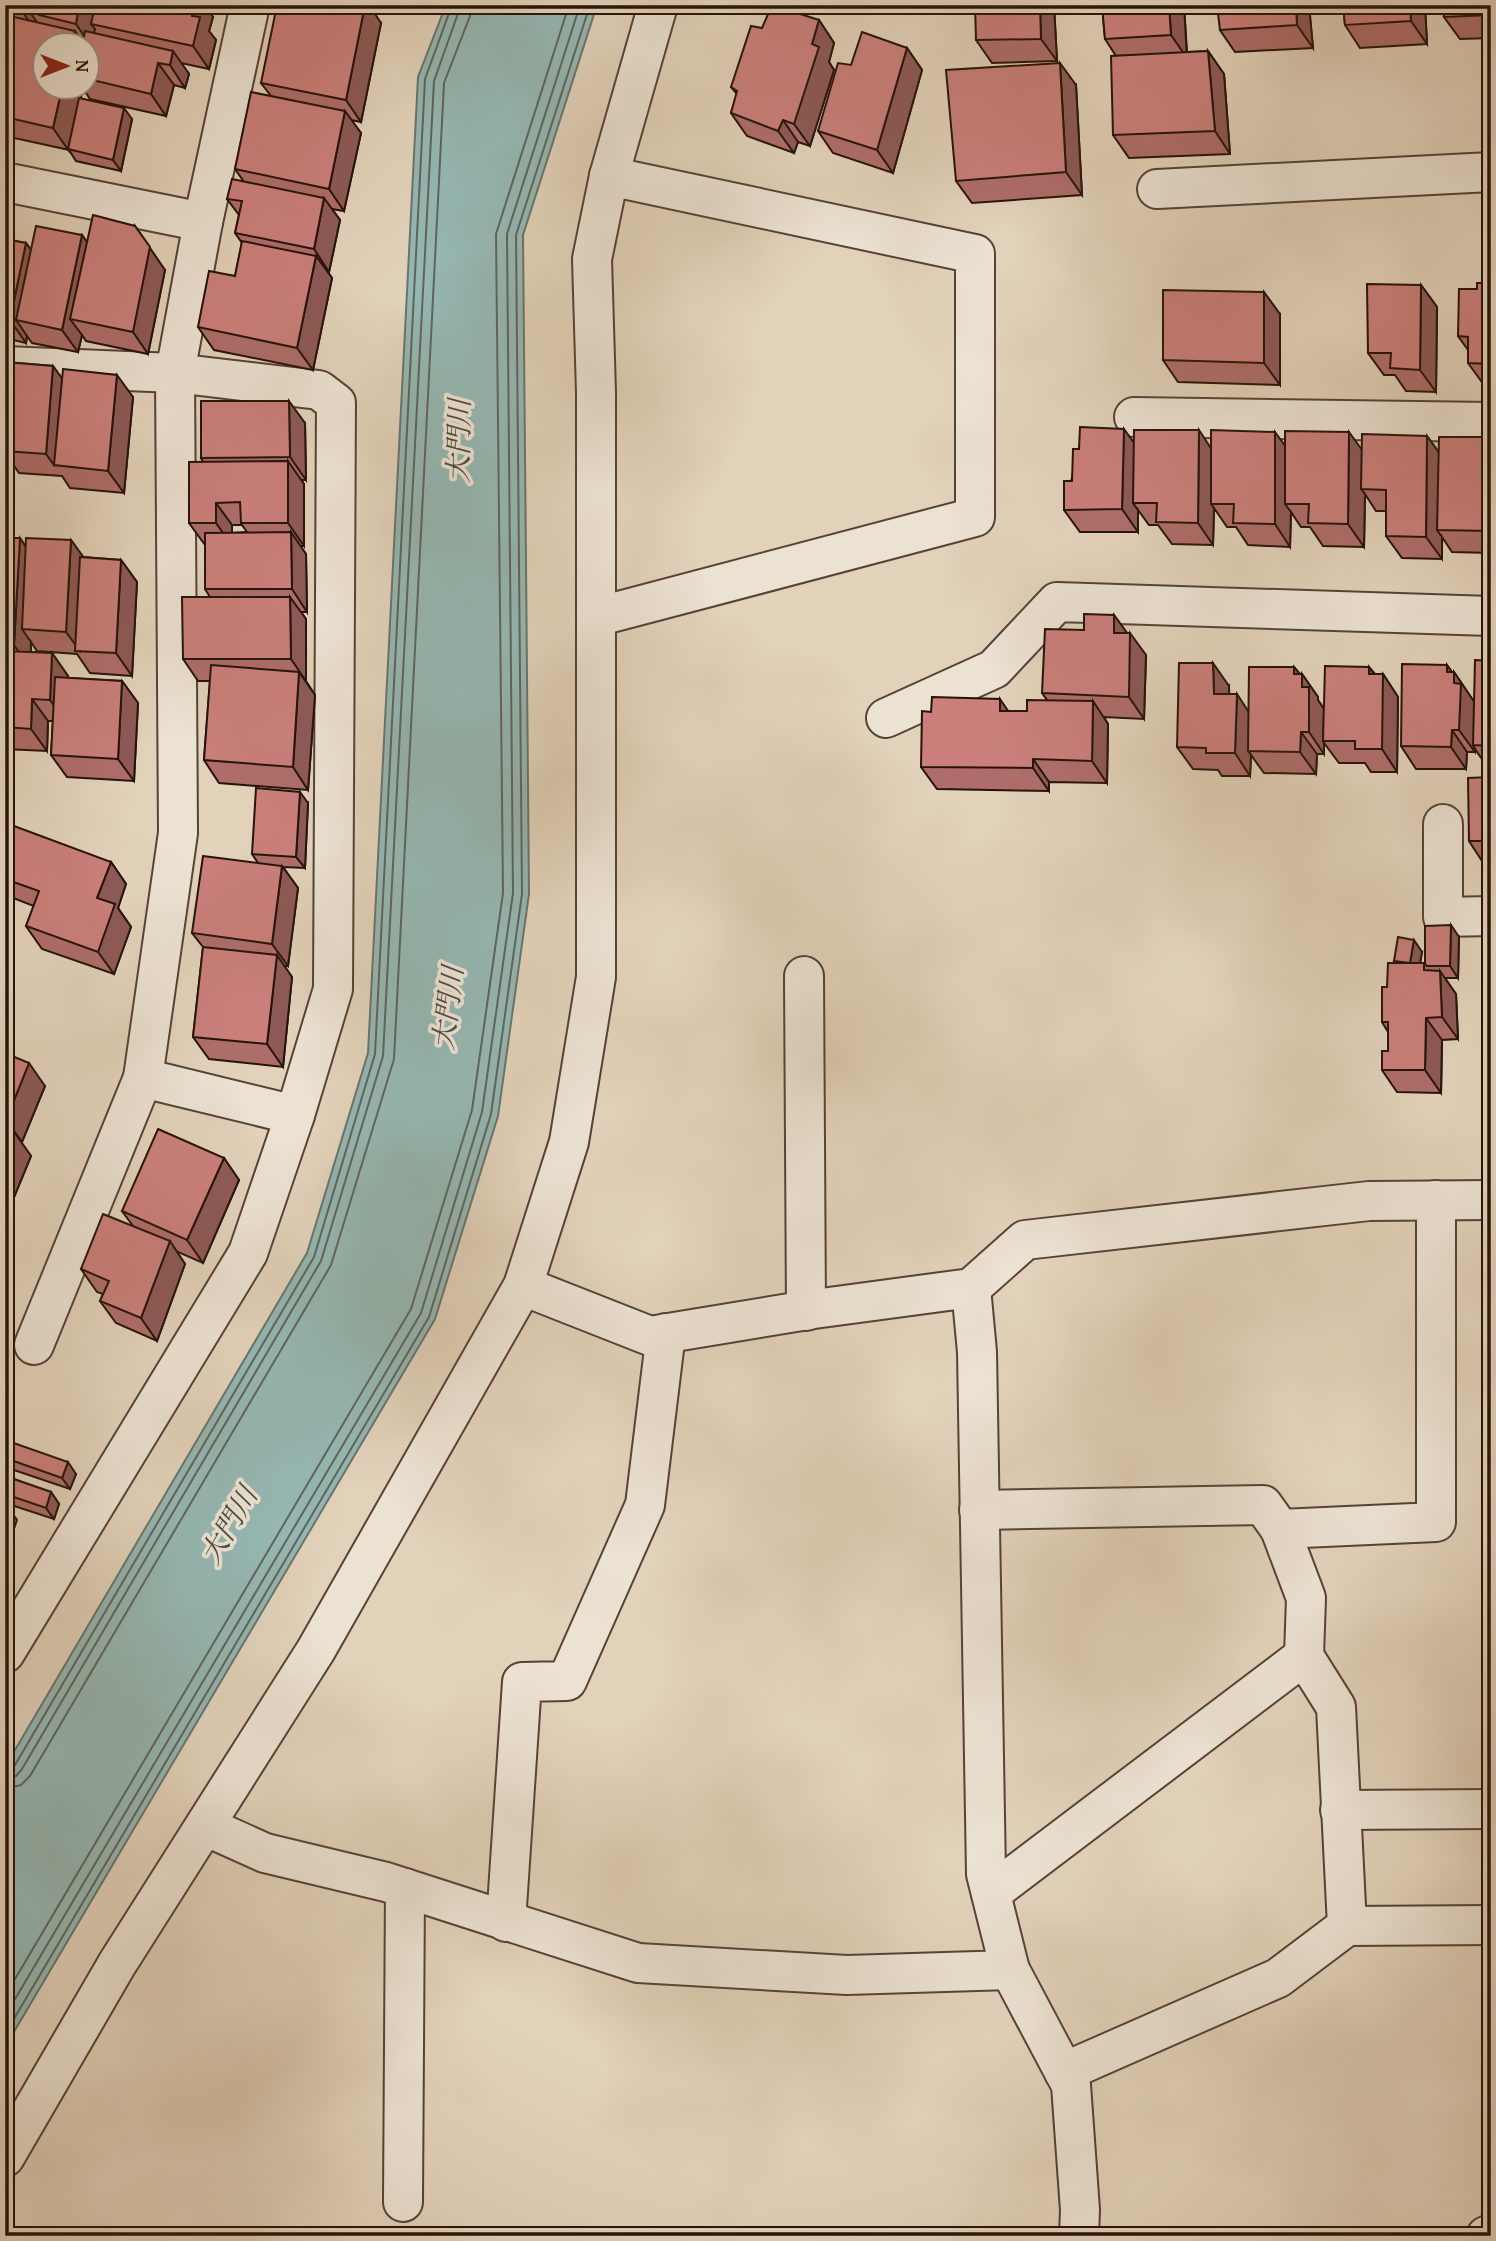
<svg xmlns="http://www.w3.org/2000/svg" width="1496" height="2241" font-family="'Gentium Book Plus','Noto Serif JP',serif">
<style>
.water{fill:#95b7b2;stroke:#69756f;stroke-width:2}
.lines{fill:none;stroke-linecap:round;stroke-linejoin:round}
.shore{stroke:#5e655e;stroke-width:2}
.minor-casing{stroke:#554337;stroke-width:42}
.minor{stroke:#ece2d2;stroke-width:38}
.wall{fill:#ae6d6a;stroke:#26130b;stroke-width:2;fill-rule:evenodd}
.shaded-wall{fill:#8d5956;stroke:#26130b;stroke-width:2}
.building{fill:#ca7f7b;stroke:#26130b;stroke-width:2}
.labels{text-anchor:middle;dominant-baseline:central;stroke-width:7;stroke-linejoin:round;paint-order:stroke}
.water-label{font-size:28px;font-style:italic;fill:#4d4c45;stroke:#ece2d2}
</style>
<rect width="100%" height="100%" fill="#e2d2ba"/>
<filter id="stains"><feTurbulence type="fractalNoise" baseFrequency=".00286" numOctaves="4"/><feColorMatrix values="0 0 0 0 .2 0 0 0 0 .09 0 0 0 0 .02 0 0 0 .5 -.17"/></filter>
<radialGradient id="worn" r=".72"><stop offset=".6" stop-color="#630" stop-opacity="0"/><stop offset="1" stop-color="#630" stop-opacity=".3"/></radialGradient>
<polygon class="water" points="446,5 597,5 523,235 529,894 498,1116 435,1319 5,2047 5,1767 307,1253 368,1053 418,77"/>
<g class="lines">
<g class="shore">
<polyline points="5,1769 15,1765 314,1257 375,1054 425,79 452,5"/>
<polyline points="5,1778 16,1776 22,1769 321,1261 383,1056 434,81 461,5"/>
<polyline points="5,1789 21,1785 30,1776 331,1265 394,1059 444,83 470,16 471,5"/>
<polyline points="5,1996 411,1309 472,1110 503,893 496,234 569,5"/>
<polyline points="5,2016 421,1313 482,1112 513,893 507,234 580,5"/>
<polyline points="5,2034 429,1317 491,1114 522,894 516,235 590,5"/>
</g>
<defs>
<g id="minor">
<polyline points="5,182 203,222"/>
<polyline points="1157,189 1491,172"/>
<polyline points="5,366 175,373 319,390 336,403 333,989 295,1115 248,1253 5,1653"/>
<polyline points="1134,417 1491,422"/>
<polyline points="596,617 975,517 975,254 609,176"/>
<polyline points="886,718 994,669 1057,602 1491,616"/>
<polyline points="1443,824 1443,917 1491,916"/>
<polyline points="804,976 806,1311"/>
<polyline points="143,1078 178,833 175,373 203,222 250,5"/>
<polyline points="523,1286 650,1336 814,1309 971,1288 1025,1240 1369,1201 1491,1200"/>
<polyline points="34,1345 143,1078 295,1115"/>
<polyline points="979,1510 1263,1505 1280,1529 1306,1598 1304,1656 991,1893"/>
<polyline points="1280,1529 1436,1522 1436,1200"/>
<polyline points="1340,1810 1491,1809"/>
<polyline points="205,1826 265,1853 386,1882 638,1963 847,1975 1010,1970 986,1874 977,1352 971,1288"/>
<polyline points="506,1922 522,1682 567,1681 645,1505 666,1333"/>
<polyline points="1347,1926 1491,1925"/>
<polyline points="1010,1970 1071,2085 1080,2210 1079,2236"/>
<polyline points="1064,2072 1278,1978 1347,1926 1336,1707 1304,1656"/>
<polyline points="5,2157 117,1964 316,1650 523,1286 569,1142 596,977 596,393 592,259 609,176 658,5"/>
<polyline points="403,2202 405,1888"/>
<polyline points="1486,2236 1491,2234"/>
</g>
</defs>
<use href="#minor" class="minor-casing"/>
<use href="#minor" class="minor"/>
</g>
<g class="wall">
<path d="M5 5 213 17 209 31 216 40 209 69 181 63 189 74 185 88 174 85 166 116 90 99 83 88 80 98 132 119 121 171 76 161 69 150 5 136ZM88 46V88H46Z"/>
<polygon points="1054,5 1057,61 992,63 976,40"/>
<polygon points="1102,5 1184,5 1187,52 1208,51 1224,74 1230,154 1129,158 1113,135 1116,56 1105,39"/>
<polygon points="1309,5 1313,48 1235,52 1220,30"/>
<polygon points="1343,5 1425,5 1427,44 1360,48 1345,25"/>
<polygon points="1491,5 1491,38 1460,39 1444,17"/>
<polygon points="819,20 834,43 829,62 834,70 810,146 798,142 794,153 747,136 731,113 737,94 731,87 762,28"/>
<polygon points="381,23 361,122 351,120 361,133 344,211 332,209 340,220 329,272 327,271 332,278 313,370 214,350 198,327 235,276 242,243 235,233 239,215 227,199 244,182 235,169 271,96 261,83"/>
<polygon points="907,48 922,70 893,173 833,153 818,131 851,65"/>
<polygon points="1076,85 1082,195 972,203 956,181"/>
<polygon points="82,235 87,242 165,270 148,354 86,341 82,335 78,352 32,343 27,336 26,343 5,338 5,239 26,243 31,250"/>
<polygon points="1491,283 1491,385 1484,385 1468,363 1468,350 1458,336 1477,289"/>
<polygon points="1421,285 1437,307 1436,392 1406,391 1395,375 1384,375 1368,353"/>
<polygon points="1280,314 1280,385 1178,382 1163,360"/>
<polygon points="5,362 53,366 62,379 133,397 124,493 70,488 62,476 19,473 6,454"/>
<path d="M305 423 306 480H301L304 484V546H300L306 554 307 612H301L306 619V681L315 695 308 790 219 783 204 760 210 681H198L183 659 210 597 205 589V545L189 523 203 462 201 458ZM232 525H242L247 532 232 533Z"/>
<polygon points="1427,436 1439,453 1491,437 1491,553 1452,552 1442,537 1442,559 1402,558 1386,536 1386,511 1376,511 1365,494 1364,547 1323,546 1310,527 1301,527 1291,512 1290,547 1248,545 1236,527 1227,527 1214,508 1213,545 1172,544 1158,525 1149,525 1138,510 1138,532 1080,532 1064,510 1079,449 1134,444 1211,448 1285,446 1361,449"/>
<polygon points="5,538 20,538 26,547 71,540 83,557 121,560 137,582 132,676 90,673 77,654 37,651 31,642 31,652 52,653 68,676 68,678 122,681 138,703 134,781 67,777 51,755 53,721 48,721 47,751 5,749"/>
<polygon points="1114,615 1127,633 1146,655 1144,719 1104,717 1108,724 1107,783 1049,782 1049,791 937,789 921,767 931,712 1027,711 1047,700 1042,693 1084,630"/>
<polygon points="1491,661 1491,768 1488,768 1475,749 1475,752 1467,752 1466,769 1416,769 1401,746 1447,665 1452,672 1454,672 1474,702"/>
<polygon points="1294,667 1300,674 1302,674 1318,697 1318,700 1324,709 1369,667 1375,674 1383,674 1398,697 1397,772 1371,772 1365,763 1339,763 1324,743 1324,754 1317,754 1316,774 1264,773 1251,755 1250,776 1222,776 1218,770 1193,769 1177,747 1229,686 1229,694 1248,711"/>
<polygon points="1491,777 1491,864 1484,864 1469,841"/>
<polygon points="308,803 305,868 283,867 298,888 288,966 284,966 292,977 283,1067 209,1059 193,1037 203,947 192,933 258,863 252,854"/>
<polygon points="5,852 111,862 126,884 118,908 131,927 114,974 42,949 26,926 34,906 13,898 5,888"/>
<polygon points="1459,937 1458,978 1445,978 1456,994 1458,1039 1442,1040 1441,1093 1397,1092 1382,1070 1388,1051 1388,1032 1382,1022 1387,987 1395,963 1394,961 1422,952 1420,963 1424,963"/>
<polygon points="5,1053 45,1086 22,1142 21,1142 31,1156 10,1207 5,1205"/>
<polygon points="224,1158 239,1180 203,1263 176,1251 185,1264 157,1341 116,1323 100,1301 103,1294 97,1292 81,1269 133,1226 122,1211"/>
<polygon points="5,1440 76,1474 70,1489 5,1467"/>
<polygon points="5,1476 51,1492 59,1504 54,1519 5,1503"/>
</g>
<g class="shaded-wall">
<polygon points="79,5 97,5 91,24 95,29 91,46 76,24"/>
<polygon points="195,5 205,5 213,17 209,31 216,40 209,69 193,46 192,16"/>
<polygon points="365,5 369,5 381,23 361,122 346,100"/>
<polygon points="1040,5 1054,5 1057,61 1041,39"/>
<polygon points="1169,5 1184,5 1187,58 1171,35"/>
<polygon points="1296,5 1309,5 1313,48 1297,25"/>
<polygon points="1410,5 1425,5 1427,44 1411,21"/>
<polygon points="26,7 42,29 40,37 24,14"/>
<polygon points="819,20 834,43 829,62 834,70 810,146 794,124 812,44"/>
<polygon points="75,31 85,46 71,46"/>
<polygon points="907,48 922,70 893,173 877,150"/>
<polygon points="173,51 189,74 185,88 170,65"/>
<polygon points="1208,51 1224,74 1230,154 1215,131"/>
<polygon points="158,63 174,85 166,116 151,94"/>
<polygon points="1060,63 1076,85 1082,195 1066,172"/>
<polygon points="62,88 83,88 69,151 53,128"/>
<polygon points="124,108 132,119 121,171 113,160"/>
<polygon points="345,111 361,133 344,211 329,189"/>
<polygon points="783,120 798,142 794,153 778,131"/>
<polygon points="324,198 340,220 329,272 314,249"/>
<polygon points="135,226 165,270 148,354 133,332"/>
<polygon points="82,235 98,258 70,319 82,335 78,352 62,330"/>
<polygon points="26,243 42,266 16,320 27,336 26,343 10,320"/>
<polygon points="316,256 332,278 313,370 297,348"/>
<polygon points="1421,285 1437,307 1436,392 1420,370"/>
<polygon points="1264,292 1280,314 1280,385 1264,363"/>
<polygon points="53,366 69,388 54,465 46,454"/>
<polygon points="117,375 133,397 124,493 108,471"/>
<polygon points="289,401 305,423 306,480 290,457"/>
<polygon points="1124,429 1140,451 1133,503 1138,510 1138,532 1122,509"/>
<polygon points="1199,430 1214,453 1211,504 1214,508 1213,545 1198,523"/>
<polygon points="1275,432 1291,454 1285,504 1291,512 1290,547 1275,524"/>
<polygon points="1349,432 1365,454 1361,489 1365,494 1364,547 1348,524"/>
<polygon points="1427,436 1443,458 1437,530 1442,537 1442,559 1426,537"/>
<polygon points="288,461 304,484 304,546 288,523"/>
<polygon points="216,503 232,525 232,546 216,523"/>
<polygon points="291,532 306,554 307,612 292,589"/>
<polygon points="20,538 35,561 22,629 31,642 30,668 14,645"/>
<polygon points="71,540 87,562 80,651 66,632"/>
<polygon points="121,560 137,582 132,676 116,653"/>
<polygon points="290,597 306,619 306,681 291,659"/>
<polygon points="1114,615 1130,637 1130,633 1146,655 1144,719 1129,697 1114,633"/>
<polygon points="52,653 68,676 66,722 50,700"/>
<polygon points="1213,663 1229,686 1230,717 1214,694"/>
<polygon points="1447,665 1454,675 1454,672 1477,706 1473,745 1475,749 1475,752 1459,730 1447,672"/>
<polygon points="1294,667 1302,677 1302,674 1318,697 1318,700 1324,709 1323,741 1324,743 1324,754 1309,732 1294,674"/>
<polygon points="1369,667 1382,685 1383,674 1398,697 1397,772 1382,749 1369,674"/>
<polygon points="299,672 315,695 308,790 293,767"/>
<polygon points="122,681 138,703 134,781 118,759"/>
<polygon points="1237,694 1252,717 1248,751 1251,755 1250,776 1235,753"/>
<polygon points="32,699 48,721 47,751 31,729"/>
<polygon points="1000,699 1015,721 1000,711"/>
<polygon points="1093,701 1108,724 1107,783 1092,761"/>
<polygon points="1452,730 1467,752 1466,769 1451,747"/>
<polygon points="1301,732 1317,754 1316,774 1300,752"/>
<polygon points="1033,759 1049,782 1049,791 1033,768"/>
<polygon points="300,792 308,803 305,868 296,857"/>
<polygon points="111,862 126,884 118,908 131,927 114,974 98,952 97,898"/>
<polygon points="282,866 298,888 288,966 272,944"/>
<polygon points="1451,925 1459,937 1458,978 1450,966"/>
<polygon points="1414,940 1422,952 1418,975 1410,963"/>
<polygon points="277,955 292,977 283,1067 267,1044"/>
<polygon points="1440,971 1456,994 1458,1039 1442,1017"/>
<polygon points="1426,1018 1442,1040 1441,1093 1425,1070"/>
<polygon points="29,1063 45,1086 22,1142 6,1120"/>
<polygon points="15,1133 31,1156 10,1207 5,1200 5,1157"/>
<polygon points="224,1158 239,1180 203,1263 187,1240"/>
<polygon points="170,1241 185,1264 157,1341 141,1318"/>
<polygon points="68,1462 76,1474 70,1489 62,1478"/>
<polygon points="51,1492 59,1504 54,1519 46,1508"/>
<polygon points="5,1503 17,1520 5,1555"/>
</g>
<g class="building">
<polygon points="5,5 79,5 76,24 39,15 40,10 26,7 24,14 5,10"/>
<polygon points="95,5 195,5 192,16 200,17 193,46 91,24"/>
<polygon points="277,5 365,5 346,100 261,83"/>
<polygon points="772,5 819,20 812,44 819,47 794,124 783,120 778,131 731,113 737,91 731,87 751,26 762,28"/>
<polygon points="975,5 1040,5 1041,39 976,40"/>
<polygon points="1102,5 1169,5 1171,35 1105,39"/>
<polygon points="1217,5 1296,5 1297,25 1220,30"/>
<polygon points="1343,5 1410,5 1411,21 1345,25"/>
<polygon points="1443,5 1491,5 1491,15 1444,17"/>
<polygon points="5,15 75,31 71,46 46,46 46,88 62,88 53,128 5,117"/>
<polygon points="85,31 173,51 170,65 158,63 151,94 88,79 88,46 82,46"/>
<polygon points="862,32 907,48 877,150 818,131 838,63 851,65"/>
<polygon points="1208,51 1215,131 1113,135 1111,56"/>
<polygon points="1060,63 1066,172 956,181 946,70"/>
<polygon points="251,92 345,111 329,189 235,169"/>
<polygon points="79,98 124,108 113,160 68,149"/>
<polygon points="232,179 324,198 314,249 235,233 242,201 227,199"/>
<polygon points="93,215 135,226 150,247 133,332 70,319"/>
<polygon points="36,226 82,235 62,330 16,320"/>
<polygon points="5,239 26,243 10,320 5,319"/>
<polygon points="242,241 316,256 297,348 198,327 209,271 235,276"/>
<polygon points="1477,283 1491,283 1491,364 1468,363 1468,337 1458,336 1459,289 1477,289"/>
<polygon points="1367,284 1421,285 1420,370 1390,368 1391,353 1368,353"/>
<polygon points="1163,290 1264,292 1264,363 1163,360"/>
<polygon points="5,362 53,366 46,454 5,451"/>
<polygon points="63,369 117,375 108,471 54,465"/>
<polygon points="201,401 289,401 290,457 201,458"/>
<polygon points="1080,427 1124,429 1122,509 1064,510 1064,481 1072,481 1073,449 1079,449"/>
<polygon points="1134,430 1199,430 1198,523 1156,522 1157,503 1133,503"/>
<polygon points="1211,430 1275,432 1275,524 1233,523 1234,504 1211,504"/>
<polygon points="1285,431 1349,432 1348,524 1308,523 1309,504 1285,504"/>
<polygon points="1362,434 1427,436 1426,537 1386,536 1386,490 1361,489"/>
<polygon points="1439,437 1491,437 1491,531 1437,530"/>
<polygon points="288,461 288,523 241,523 240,502 216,503 216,523 189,523 189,462"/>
<polygon points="291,532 292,589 205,589 205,533"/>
<polygon points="5,538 20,538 14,645 5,645"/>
<polygon points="26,538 71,540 66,632 22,629"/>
<polygon points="80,557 121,560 116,653 75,651"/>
<polygon points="182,597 290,597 291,659 183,659"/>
<polygon points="1084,614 1114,615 1114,633 1130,633 1129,697 1042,693 1045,629 1084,630"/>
<polygon points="5,651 52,653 50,700 32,699 31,729 5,727"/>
<polygon points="1475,660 1491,661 1491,746 1473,745"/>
<polygon points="1179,663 1213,663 1214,694 1237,694 1235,753 1206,753 1206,748 1177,747"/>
<polygon points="1402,664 1447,665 1447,672 1454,672 1454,683 1461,684 1459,730 1452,730 1451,747 1401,746"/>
<polygon points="211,665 299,672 293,767 204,760"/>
<polygon points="1325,666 1369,667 1369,674 1383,674 1382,749 1355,749 1355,741 1323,741"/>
<polygon points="1249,667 1294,667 1294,674 1302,674 1302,687 1309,687 1309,732 1301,732 1300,752 1248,751"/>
<polygon points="55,677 122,681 118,759 51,755"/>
<polygon points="932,697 1000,699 1000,711 1027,711 1027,700 1093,701 1092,761 1033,759 1033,768 921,767 922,711 931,712"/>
<polygon points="1491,777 1491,841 1469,841 1468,778"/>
<polygon points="256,788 300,792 296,857 252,854"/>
<polygon points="14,826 111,862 97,898 115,904 98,952 26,926 39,891 5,879 5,852"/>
<polygon points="203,856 282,866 272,944 192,933"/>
<polygon points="1451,925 1450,966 1427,966 1425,964 1425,926"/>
<polygon points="1398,937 1414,940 1410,963 1394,961"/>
<polygon points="203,947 277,955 267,1044 193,1037"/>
<polygon points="1388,963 1424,963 1424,970 1440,971 1442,1017 1426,1018 1425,1070 1382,1070 1382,1051 1388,1051 1388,1022 1382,1022 1382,987 1387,987"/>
<polygon points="5,1053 29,1063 6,1120 5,1119"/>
<polygon points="5,1129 15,1133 5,1157"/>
<polygon points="158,1129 224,1158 187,1240 122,1211"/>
<polygon points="103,1214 170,1241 141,1318 100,1301 109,1281 81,1269"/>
<polygon points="5,1440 68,1462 62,1478 5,1458"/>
<polygon points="5,1476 51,1492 46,1508 5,1494"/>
</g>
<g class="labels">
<g class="water-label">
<text transform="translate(458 441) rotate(-89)">大門川</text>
<text transform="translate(447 1008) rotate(-83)">大門川</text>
<text transform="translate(228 1525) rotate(-60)">大門川</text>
</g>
</g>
<rect width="1496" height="2241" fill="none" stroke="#e2d2ba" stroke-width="28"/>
<rect x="7" y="7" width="1482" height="2227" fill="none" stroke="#26130b" stroke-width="3.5"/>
<rect x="14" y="14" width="1468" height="2213" fill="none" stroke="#26130b" stroke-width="2"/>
<g transform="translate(66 66) rotate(90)"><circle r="33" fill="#ece2d2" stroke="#9d8f82" stroke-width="2"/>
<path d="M0-5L12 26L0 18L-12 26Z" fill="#8f2418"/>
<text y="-10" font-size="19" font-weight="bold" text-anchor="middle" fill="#26130b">N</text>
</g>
<rect width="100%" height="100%" filter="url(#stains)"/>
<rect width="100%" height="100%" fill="url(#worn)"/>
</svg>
